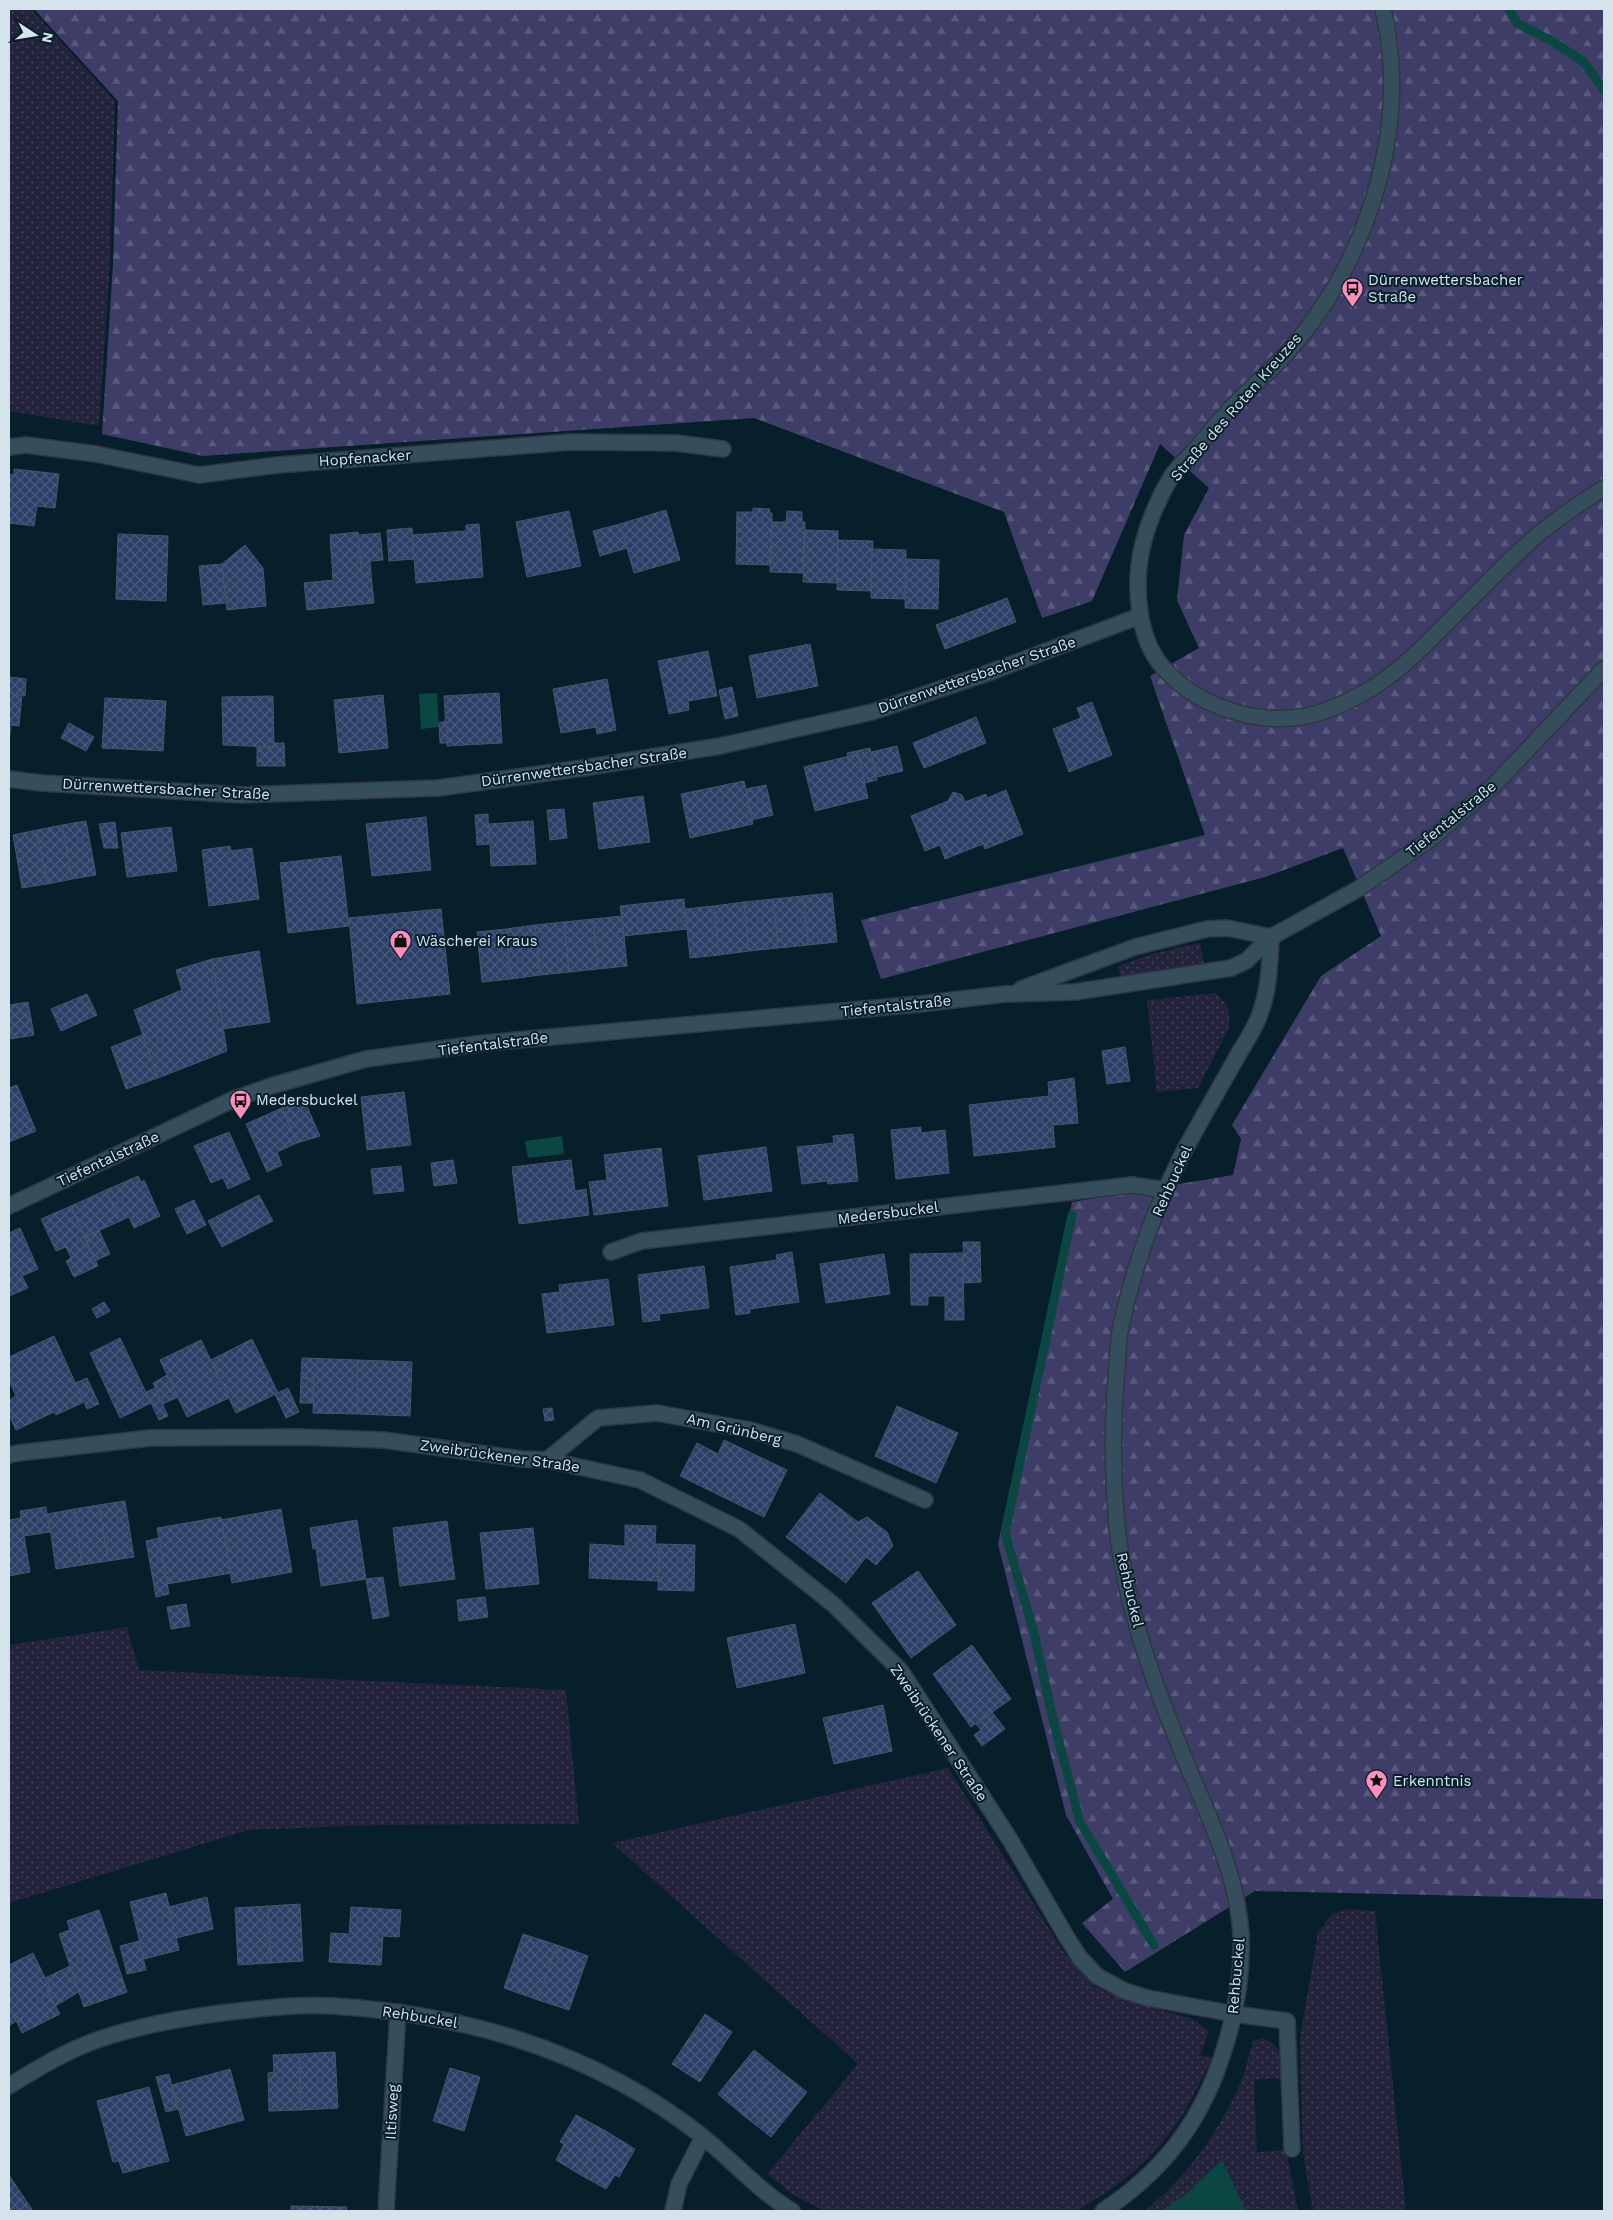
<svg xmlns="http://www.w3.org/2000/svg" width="1613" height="2220" font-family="'Work Sans',sans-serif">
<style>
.grass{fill:url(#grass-dots)}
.forest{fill:url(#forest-firs)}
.water{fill:#0c4643}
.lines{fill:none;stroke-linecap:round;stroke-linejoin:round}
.stream{stroke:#0c4643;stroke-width:9}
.building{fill:url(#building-cross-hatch);stroke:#485469}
.service-casing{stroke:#2f3743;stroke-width:18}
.minor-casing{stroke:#2f3743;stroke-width:18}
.tertiary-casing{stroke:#2f3743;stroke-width:18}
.service{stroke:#364d5b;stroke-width:15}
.minor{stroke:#364d5b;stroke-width:15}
.tertiary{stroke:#364d5b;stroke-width:15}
.labels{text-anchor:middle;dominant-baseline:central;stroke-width:4;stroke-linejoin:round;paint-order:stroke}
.poi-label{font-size:15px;fill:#d5e3ec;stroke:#071e2b;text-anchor:start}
.street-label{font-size:15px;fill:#d5e3ec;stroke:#071e2b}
</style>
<defs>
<pattern id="grass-dots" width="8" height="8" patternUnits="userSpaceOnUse" patternTransform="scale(1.25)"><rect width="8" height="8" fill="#23233b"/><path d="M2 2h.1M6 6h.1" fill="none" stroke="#424358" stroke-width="1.8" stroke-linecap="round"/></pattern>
<pattern id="forest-firs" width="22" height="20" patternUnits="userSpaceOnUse" patternTransform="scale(1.25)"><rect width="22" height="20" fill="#3e3d67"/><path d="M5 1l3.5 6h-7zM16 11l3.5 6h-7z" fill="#59597d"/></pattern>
<pattern id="building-cross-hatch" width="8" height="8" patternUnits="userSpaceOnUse" patternTransform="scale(1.25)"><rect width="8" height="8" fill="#2a4066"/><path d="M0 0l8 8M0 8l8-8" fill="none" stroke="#485b7c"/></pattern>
</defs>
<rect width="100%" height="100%" fill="#071e2b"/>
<g class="grass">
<polygon points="9,9 31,9 115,101 110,264 99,426 9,411"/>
<polygon points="1200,943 1205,967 1121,978 1118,966 1155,953"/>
<path d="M1216 993C1228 1005 1232 1012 1228 1030L1198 1088 1157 1092 1147 1000Z"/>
<polygon points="127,1627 139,1670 566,1690 579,1824 378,1825 249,1830 9,1903 9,1645"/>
<path d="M948 1768 1065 1954 1095 1987 1128 2001 1193 2019 1209 2031 1200 2055 1212 2058C1202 2077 1194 2097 1183 2114 1156 2156 1119 2188 1076 2211H824L794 2195 767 2174 858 2064 612 1843Z"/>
<polygon points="1349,1909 1375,1911 1406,2211 1313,2211 1303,2153 1300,2039 1318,1932 1333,1913"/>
<path d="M1262 2038C1284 2046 1280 2057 1281 2078L1254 2080 1257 2152 1286 2150 1298 2211H1144C1184 2180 1216 2136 1238 2089 1245 2074 1248 2057 1253 2041Z"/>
</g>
<polygon class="forest" points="34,9 1604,9 1604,1899 1255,1891 1125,1972 1082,1923 1113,1899 1066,1815 998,1544 1072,1202 1233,1175 1241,1139 1232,1125 1321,976 1381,936 1343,848 1265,877 881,979 861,920 1205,835 1150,676 1199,648 1177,600 1184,535 1209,488 1160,444 1092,601 1042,618 1004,512 754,418 203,456 102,434 113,264 118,101"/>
<g class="water">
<polygon points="437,693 439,727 421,729 419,694"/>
<polygon points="562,1136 564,1154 528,1158 525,1141"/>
<polygon points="1222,2160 1246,2211 1162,2211 1184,2196"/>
</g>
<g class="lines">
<g class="stream">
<polyline points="1509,9 1517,23 1555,43 1584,62 1604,90"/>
<polyline points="1072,1215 1005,1533 1034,1633 1053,1719 1080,1822 1154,1945"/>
</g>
</g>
<g class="building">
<polygon points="14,469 59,474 55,508 37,506 34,526 9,523 9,474 14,475"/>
<polygon points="753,508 770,509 769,513 772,513 771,565 736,564 737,512 753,512"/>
<polygon points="666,510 680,560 634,573 620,524"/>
<polygon points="569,511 581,566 527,577 516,522"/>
<polygon points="787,511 802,512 802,522 805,522 803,573 770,572 772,522 786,522"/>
<polygon points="479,524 483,577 416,583 412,535 466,531 466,525"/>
<polygon points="620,524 627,548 600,556 593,531"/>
<polygon points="412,528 414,559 389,561 387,530"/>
<polygon points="805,530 838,531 837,583 803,582"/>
<polygon points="358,532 362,575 371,574 374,603 307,610 304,583 333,580 330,535"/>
<polygon points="380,533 383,560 370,561 371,574 362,575 358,535"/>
<polygon points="118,534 168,536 166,601 116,599"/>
<polygon points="838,540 873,541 871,591 837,590"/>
<polygon points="245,545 263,568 266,606 227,610 222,564"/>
<polygon points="872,549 906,550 905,599 871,598"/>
<polygon points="906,559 939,560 938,609 905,608"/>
<polygon points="222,564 226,603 203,605 199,566"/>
<polygon points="1007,598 1016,622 945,649 936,625"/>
<polygon points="810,644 818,686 757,698 749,656"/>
<polygon points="708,651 717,696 688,701 689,710 669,714 658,661"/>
<polygon points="9,677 26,679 25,696 9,694"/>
<polygon points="607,679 616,730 597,734 596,727 561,733 553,689"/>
<polygon points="732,687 738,716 725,719 719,690"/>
<polygon points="499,693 502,743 447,746 444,696"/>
<polygon points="9,694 22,695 19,726 11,725 9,742"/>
<polygon points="383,695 388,748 339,753 334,700"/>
<polygon points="273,696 274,747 223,745 222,697"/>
<polygon points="105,698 166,701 163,751 102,748"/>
<polygon points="1092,702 1112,755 1069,772 1053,729 1081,718 1077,708"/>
<polygon points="976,717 986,743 924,768 913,743"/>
<polygon points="446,721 447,743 440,743 439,723"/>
<polygon points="69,723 94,737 86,751 61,738"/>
<polygon points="274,743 284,743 285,766 257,766 257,747 274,747"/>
<polygon points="897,746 903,771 877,777 871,752"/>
<polygon points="870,748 877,780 865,783 858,754 848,757 847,753"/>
<polygon points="858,754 868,798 815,811 804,767"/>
<polygon points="744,781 753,824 690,838 681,794"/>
<polygon points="766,785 773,815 752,820 746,789"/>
<polygon points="1006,790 1023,834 985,849 983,844 945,859 940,845 925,851 911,816 948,801 953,792 962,795 965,802 986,794 987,798"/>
<polygon points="643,796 650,842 599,849 593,803"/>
<polygon points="564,809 567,838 550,840 547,810"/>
<polygon points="488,814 489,844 477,845 475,815"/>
<polygon points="426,817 431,870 372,876 366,824"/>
<polygon points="86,821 96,875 72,879 62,825"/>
<polygon points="533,821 536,864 491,866 489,824"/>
<polygon points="115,822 118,848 104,848 99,824"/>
<polygon points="62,825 72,879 47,884 37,830"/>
<polygon points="171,827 177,871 127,877 121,833"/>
<polygon points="37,830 47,884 22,888 13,835"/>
<polygon points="230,846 231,851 252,848 259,899 209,906 202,850"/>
<polygon points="341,856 349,926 288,933 280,863"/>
<polygon points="832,893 837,942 808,945 803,896"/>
<polygon points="803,896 808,945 778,948 773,899"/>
<polygon points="684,899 687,929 624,936 620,906"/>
<polygon points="773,899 778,948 749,951 744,902"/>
<polygon points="744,902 749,951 719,955 714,906"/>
<polygon points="714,906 719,955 690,958 685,909"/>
<polygon points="441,909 450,994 357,1004 349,918"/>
<polygon points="622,916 627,966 598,969 593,919"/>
<polygon points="593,919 598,969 569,972 564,922"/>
<polygon points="564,922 569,972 540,975 535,925"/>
<polygon points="535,925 540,975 511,979 506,929"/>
<polygon points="506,929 511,979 482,982 477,932"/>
<polygon points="259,951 270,1022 223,1029 212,959"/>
<polygon points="212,959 227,1051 158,1078 134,1010 182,990 176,970"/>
<polygon points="87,994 97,1015 61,1031 51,1009"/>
<polygon points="28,1002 34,1035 11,1039 9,1005"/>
<polygon points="142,1035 158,1078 126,1089 111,1047"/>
<polygon points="1125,1047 1130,1081 1107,1084 1102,1051"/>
<polygon points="1074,1078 1078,1123 1053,1125 1055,1147 974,1156 969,1105 1049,1096 1048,1082"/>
<polygon points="17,1085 36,1131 9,1142 9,1088"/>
<polygon points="404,1092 411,1145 367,1150 361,1097"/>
<polygon points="305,1102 320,1136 297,1143 282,1108"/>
<polygon points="282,1108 297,1143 277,1152 282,1165 267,1172 246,1124"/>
<polygon points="921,1127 921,1133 945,1130 949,1173 896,1179 891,1130"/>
<polygon points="229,1132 250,1179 228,1189 223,1178 211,1183 194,1146"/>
<polygon points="853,1134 858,1181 828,1184 827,1181 802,1184 797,1147 834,1143 833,1136"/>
<polygon points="766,1147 772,1191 704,1200 698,1156"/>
<polygon points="661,1148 668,1206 594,1215 589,1182 607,1180 604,1155"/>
<polygon points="453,1160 457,1183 434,1186 431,1163"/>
<polygon points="571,1160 575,1191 586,1189 589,1215 519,1224 512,1167"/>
<polygon points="401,1166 404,1191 374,1194 371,1169"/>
<polygon points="138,1176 141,1182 144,1180 160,1216 134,1228 129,1217 120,1221 106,1190"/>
<polygon points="106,1190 120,1221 85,1237 71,1206"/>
<polygon points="259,1195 273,1221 222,1247 208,1221"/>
<polygon points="194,1200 206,1225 187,1234 175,1209"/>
<polygon points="71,1206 98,1266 74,1277 66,1261 71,1258 66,1247 56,1251 41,1219"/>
<polygon points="20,1228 38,1269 22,1276 28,1288 9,1296 9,1233"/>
<polygon points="99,1230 110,1254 95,1261 85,1237"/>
<polygon points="963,1242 980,1242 981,1282 964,1283"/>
<polygon points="792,1252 799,1302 750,1309 750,1313 736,1315 730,1267 777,1260 776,1255"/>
<polygon points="963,1253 964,1320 945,1320 945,1296 928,1296 928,1305 911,1305 910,1254"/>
<polygon points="884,1254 890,1294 826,1303 820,1264"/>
<polygon points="704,1266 709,1308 659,1314 660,1320 643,1322 638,1275"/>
<polygon points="608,1279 614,1325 564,1331 559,1285"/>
<polygon points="560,1292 564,1331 547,1333 542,1294"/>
<polygon points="104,1302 110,1311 97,1318 92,1309"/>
<polygon points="54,1336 84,1402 56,1415 54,1412 16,1430 9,1415 9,1400 16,1396 9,1380 9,1357"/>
<polygon points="120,1338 151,1403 120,1418 90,1353"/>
<polygon points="252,1339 278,1393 236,1413 211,1360"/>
<polygon points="201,1340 229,1398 187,1417 160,1360"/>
<polygon points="302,1358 358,1360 357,1414 313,1413 314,1379 301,1378"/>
<polygon points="358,1360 412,1362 410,1416 357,1414"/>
<polygon points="167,1375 178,1397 163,1404 153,1383"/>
<polygon points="87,1378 99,1404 87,1409 75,1383"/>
<polygon points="301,1378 314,1379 313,1403 300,1403"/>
<polygon points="155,1388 168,1416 159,1420 146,1392"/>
<polygon points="288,1388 299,1412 286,1418 275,1394"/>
<polygon points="897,1406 958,1433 936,1483 875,1456"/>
<polygon points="552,1408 554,1420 545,1421 543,1409"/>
<polygon points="724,1440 787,1470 764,1517 680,1476 697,1443 718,1454"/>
<polygon points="820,1493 880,1539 846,1583 786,1537"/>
<polygon points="125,1501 134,1557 108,1561 99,1505"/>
<polygon points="99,1505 108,1561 82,1565 74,1509"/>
<polygon points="46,1507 50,1532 24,1536 20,1511"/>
<polygon points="74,1509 82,1565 56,1569 48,1514"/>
<polygon points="281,1509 292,1572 232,1583 221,1520"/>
<polygon points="221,1517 231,1573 167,1584 157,1528"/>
<polygon points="867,1517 887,1532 893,1546 876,1565 866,1557 880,1539 858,1522"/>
<polygon points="21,1518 30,1572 9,1576 9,1520"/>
<polygon points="357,1520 366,1579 321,1586 316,1548 313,1549 310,1528"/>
<polygon points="447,1521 455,1579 400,1586 393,1528"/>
<polygon points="625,1525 656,1526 655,1544 660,1544 659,1581 589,1578 590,1544 625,1546"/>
<polygon points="533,1528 539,1584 486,1589 480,1533"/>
<polygon points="159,1538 169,1594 156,1597 146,1541"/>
<polygon points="660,1544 695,1545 694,1591 658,1590"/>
<polygon points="918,1571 956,1625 911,1658 872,1603"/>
<polygon points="383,1577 389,1616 373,1619 366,1579"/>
<polygon points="485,1597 488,1617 459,1621 457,1600"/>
<polygon points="186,1604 190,1626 171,1629 167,1607"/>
<polygon points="795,1624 805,1673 737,1688 727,1638"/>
<polygon points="972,1645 1011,1699 971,1727 933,1674"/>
<polygon points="883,1705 892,1751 834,1764 823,1718"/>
<polygon points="992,1712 1005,1729 982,1746 974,1735 981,1730 976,1724"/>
<polygon points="166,1893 179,1950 144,1959 130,1902"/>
<polygon points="207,1897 213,1929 176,1938 169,1907"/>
<polygon points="300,1904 303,1961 271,1963 268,1906"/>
<polygon points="268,1906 271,1963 238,1965 235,1908"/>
<polygon points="351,1907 401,1910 399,1937 383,1936 381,1965 329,1962 331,1933 349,1934"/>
<polygon points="99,1910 127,1992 84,2007 59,1934 70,1930 67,1921"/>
<polygon points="523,1934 557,1945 538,2000 504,1988"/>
<polygon points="139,1941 146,1970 127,1974 120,1946"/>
<polygon points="557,1945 588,1956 569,2010 538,2000"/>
<polygon points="33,1953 50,1988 47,1990 60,2014 22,2033 9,2006 9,1965"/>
<polygon points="70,1966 79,1992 55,2006 47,1990 50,1988 45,1978"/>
<polygon points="9,2006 16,2021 9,2026"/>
<polygon points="705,2014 732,2032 700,2082 672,2064"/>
<polygon points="754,2050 779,2070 743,2115 718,2094"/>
<polygon points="335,2052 338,2108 301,2110 299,2054"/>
<polygon points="299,2054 301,2110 269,2111 268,2073 274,2072 273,2055"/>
<polygon points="450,2068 480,2077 464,2131 433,2121"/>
<polygon points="230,2069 244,2120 186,2136 172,2085"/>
<polygon points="779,2070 807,2092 771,2137 743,2115"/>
<polygon points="169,2074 178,2109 166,2112 156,2077"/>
<polygon points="149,2087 169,2161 123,2173 119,2161 113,2162 97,2101"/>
<polygon points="576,2115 604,2130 579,2174 556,2160 564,2144 560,2142"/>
<polygon points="604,2130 635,2149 619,2177 615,2175 606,2189 579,2174"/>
<polygon points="9,2175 33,2211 9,2211"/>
<polygon points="291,2206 347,2207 346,2211 291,2211"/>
</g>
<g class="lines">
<defs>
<polyline id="service" points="1234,2014 1287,2021 1292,2149"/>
<g id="minor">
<path d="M1383 9C1411 129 1367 264 1285 355 1269 372 1251 388 1235 404 1221 418 1209 433 1197 448 1188 457 1178 466 1171 477 1159 497 1147 525 1142 548 1134 583 1137 636 1161 665 1193 704 1250 724 1300 717 1320 715 1341 705 1360 695 1396 676 1424 646 1453 617 1482 589 1510 558 1541 532 1561 516 1583 501 1604 488"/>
<polyline points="9,447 26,445 96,454 199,475 278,465 570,442 676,443 723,449"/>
<polyline points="9,779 41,783 242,795 438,788 583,768 720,746 872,712 988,673 1140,616"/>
<polyline points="611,1252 642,1241 1132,1185 1166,1190"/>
<polyline points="9,1455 18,1453 150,1438 300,1437 383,1440 523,1459 547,1460 640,1480 739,1529 834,1605 901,1671 1009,1838 1066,1936 1080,1958 1097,1976 1125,1991 1148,1998 1234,2014"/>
<polyline points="547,1460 598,1418 657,1413 750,1430 797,1444 925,1500"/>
<path d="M9 2086C38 2068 68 2050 100 2039 142 2025 187 2017 230 2012 264 2008 299 2004 333 2006 433 2012 532 2035 621 2083 649 2098 678 2117 703 2137 733 2161 759 2191 792 2211"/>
<polyline points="386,2211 398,2012"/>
<polyline points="673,2211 679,2184 703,2137"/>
<path d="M1103 2211C1160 2173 1197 2128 1220 2062 1234 2022 1243 1977 1241 1934 1237 1871 1207 1814 1184 1757 1154 1684 1125 1605 1117 1526 1112 1473 1112 1420 1117 1367 1118 1354 1118 1339 1121 1326 1133 1269 1155 1209 1181 1157 1199 1123 1219 1089 1238 1055 1245 1043 1253 1031 1258 1019 1269 993 1270 965 1271 937"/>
</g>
<g id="tertiary">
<polyline points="1021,989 1135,947 1207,929 1227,928 1271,937"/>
<polyline points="9,1206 234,1099 271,1086 366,1059 484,1043 920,1004 1005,994 1075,992 1231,968 1246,961 1271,937 1358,889 1433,837 1496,783 1604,669"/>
</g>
</defs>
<use href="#service" class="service-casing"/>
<use href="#minor" class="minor-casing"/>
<use href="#tertiary" class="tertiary-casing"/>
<use href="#service" class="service"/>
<use href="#minor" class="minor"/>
<use href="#tertiary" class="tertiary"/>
</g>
<defs>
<symbol id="bus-pin" viewBox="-11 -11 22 30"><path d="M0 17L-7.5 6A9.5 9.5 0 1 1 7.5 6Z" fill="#fe8ebb" stroke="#071e2b"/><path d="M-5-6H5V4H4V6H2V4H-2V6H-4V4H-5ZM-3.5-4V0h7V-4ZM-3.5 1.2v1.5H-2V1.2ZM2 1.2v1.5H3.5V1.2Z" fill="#111"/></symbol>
<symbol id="shop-pin" viewBox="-11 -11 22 30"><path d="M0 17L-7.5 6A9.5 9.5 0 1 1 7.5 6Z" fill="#fe8ebb" stroke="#071e2b"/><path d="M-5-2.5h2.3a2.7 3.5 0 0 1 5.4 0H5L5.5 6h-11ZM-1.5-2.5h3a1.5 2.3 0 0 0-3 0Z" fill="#111"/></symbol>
<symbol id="sight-pin" viewBox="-11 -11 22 30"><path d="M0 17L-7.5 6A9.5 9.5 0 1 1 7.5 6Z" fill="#fe8ebb" stroke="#071e2b"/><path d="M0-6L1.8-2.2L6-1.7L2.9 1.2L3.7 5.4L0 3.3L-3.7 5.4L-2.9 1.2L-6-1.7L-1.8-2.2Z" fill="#111"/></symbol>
</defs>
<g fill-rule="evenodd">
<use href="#bus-pin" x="1340" y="276" width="25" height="34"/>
<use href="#shop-pin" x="388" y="928" width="25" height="34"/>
<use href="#bus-pin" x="228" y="1088" width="25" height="34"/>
<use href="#sight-pin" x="1364" y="1768" width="25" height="34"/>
</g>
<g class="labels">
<g class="poi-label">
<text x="1368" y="280">Dürrenwettersbacher<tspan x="1368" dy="17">Straße</tspan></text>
<text x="416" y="941">Wäscherei Kraus</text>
<text x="256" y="1100">Medersbuckel</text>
<text x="1393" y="1781">Erkenntnis</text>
</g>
<g class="street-label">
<text transform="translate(1236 407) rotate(-49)">Straße des Roten Kreuzes</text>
<text transform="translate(365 458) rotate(-4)">Hopfenacker</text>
<text transform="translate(977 675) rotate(-19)">Dürrenwettersbacher Straße</text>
<text transform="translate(584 767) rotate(-8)">Dürrenwettersbacher Straße</text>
<text transform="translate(166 789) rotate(3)">Dürrenwettersbacher Straße</text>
<text transform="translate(1451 819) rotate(-39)">Tiefentalstraße</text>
<text transform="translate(896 1006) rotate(-6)">Tiefentalstraße</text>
<text transform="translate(493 1044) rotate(-7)">Tiefentalstraße</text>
<text transform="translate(108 1159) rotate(-25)">Tiefentalstraße</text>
<text transform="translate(1172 1181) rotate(-66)">Rehbuckel</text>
<text transform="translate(888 1213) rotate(-7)">Medersbuckel</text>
<text transform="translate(734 1429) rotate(13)">Am Grünberg</text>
<text transform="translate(500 1456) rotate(8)">Zweibrückener Straße</text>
<text transform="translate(1130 1590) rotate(77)">Rehbuckel</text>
<text transform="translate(939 1733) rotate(56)">Zweibrückener Straße</text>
<text transform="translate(1236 1976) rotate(-85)">Rehbuckel</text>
<text transform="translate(420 2017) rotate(9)">Rehbuckel</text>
<text transform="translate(392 2112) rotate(-87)">Iltisweg</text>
</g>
</g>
<rect width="1613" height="2220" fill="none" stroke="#d5e3ec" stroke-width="20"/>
<g transform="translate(35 35) rotate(102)" stroke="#071e2b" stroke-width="4" paint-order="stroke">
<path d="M0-4L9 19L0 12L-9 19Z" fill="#d5e3ec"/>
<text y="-8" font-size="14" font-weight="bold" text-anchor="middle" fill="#d5e3ec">N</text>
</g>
</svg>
